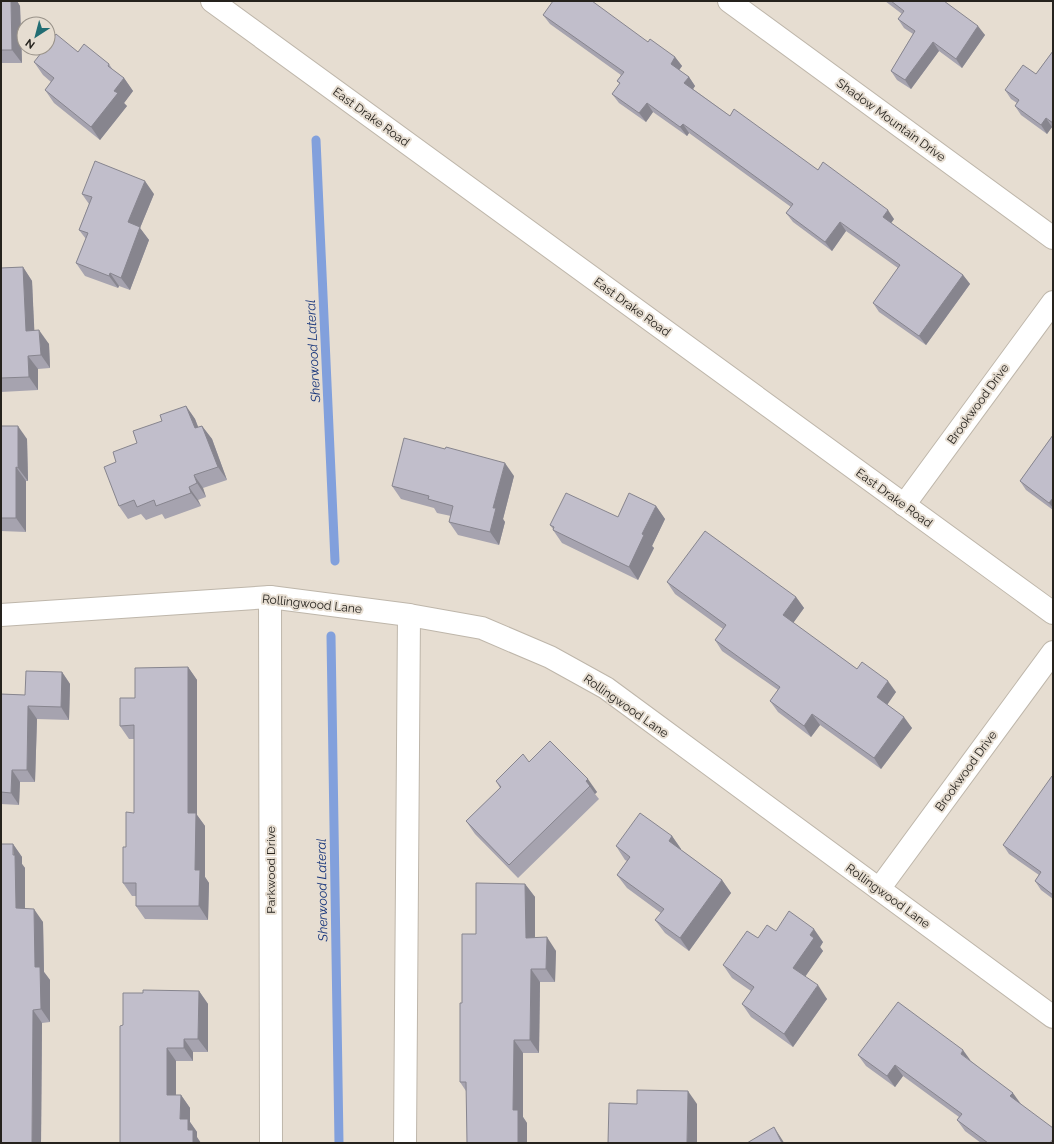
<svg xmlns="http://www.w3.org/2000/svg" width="1054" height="1144" font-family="Raleway,sans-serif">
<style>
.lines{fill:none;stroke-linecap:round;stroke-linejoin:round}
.stream{stroke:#82a0dc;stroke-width:9}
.minor-casing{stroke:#beb6aa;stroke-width:24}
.secondary-casing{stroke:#beb6aa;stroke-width:24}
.minor{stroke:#fff;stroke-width:22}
.secondary{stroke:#fff;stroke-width:22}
.wall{fill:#a6a3af}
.shaded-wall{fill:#87858e}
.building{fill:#c1becb;stroke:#87858e}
.labels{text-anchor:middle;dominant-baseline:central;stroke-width:4;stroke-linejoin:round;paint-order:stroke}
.street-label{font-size:12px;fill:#25221d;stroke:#e6ddd1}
.water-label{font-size:13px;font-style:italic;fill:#17357b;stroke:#e6ddd1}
</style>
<rect width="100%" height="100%" fill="#e6ddd1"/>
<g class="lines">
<g class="stream">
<polyline points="316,140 335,561"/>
<polyline points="331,636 339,1143"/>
</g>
<defs>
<g id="minor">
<polyline points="729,1 1053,238"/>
<polyline points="904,505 1053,302"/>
<polyline points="270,597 271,1143"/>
<polyline points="1,615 270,597 409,615 482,628 550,657 606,688 1053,1017"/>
<polyline points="879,889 1053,652"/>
<polyline points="405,1143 409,615"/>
</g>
<polyline id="secondary" points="212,1 1053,613"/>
</defs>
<use href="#minor" class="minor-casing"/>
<use href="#secondary" class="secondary-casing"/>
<use href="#minor" class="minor"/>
<use href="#secondary" class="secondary"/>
</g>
<g class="wall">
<polygon points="1,1 17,1 20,6 22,63 1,63"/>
<polygon points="885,1 944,1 985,35 962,68 939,51 911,89 897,80 891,71 913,34 904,28 898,19 902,14"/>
<polygon points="543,15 648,42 675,57 682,66 679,70 689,77 695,86 693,89 730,116 818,170 894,219 891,223 963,275 970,284 926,345 879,312 873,303 898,268 846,231 832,251 793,222 786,213 791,207 689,133 687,136 653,112 646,122 619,103 612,94 620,84 617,81 621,75 550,24"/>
<polygon points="1053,51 1053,128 1052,127 1047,134 1021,115 1015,106 1017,103 1011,99 1005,90 1036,74"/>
<polygon points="78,52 109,64 113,70 124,78 133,91 124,103 127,106 100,140 54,103 45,90 51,82 43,75 34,62"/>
<polygon points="82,194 154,194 140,228 149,240 130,290 119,286 118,288 85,276 76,263 86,239 79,230 89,204"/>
<polygon points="23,267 32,281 34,331 49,344 50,368 38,369 38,390 1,392 1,268"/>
<polygon points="186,406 195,419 198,427 202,426 212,439 227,480 203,488 206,497 198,500 201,506 165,519 162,514 146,520 141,514 128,519 119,506 116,462 162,421"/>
<polygon points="1,426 27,439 28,481 26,481 26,532 1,531"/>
<polygon points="1053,435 1053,510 1026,490 1020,481"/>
<polygon points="514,476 503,519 505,522 499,545 458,535 449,522 451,516 437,513 434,508 401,499 392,486"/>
<polygon points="656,506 665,519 652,546 654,548 638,580 562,543 553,530 553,529 550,525 618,517"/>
<polygon points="667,582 796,597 804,608 793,623 857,669 896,692 887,704 912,728 881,769 820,725 811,737 778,712 770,701 778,690 722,651 715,640 723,629 675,594"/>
<polygon points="188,667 197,680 197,815 205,826 205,877 209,883 208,920 145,919 136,906 136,896 132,896 123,883 126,847 134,813 134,739 129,739 120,726 135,698"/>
<polygon points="62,672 70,684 69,720 37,719 35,782 20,782 19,805 1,804 1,694 25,695"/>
<polygon points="550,741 597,792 595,794 599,799 518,878 475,834 466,821 500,788 496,781 529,762"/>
<polygon points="1053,777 1053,899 1041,890 1035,881 1039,875 1009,854 1003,845"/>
<polygon points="672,836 681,849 681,850 722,880 731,893 689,951 665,933 655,920 661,913 627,888 617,875 627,861 625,860 616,846"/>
<polygon points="13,844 22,857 22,864 25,868 25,908 43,922 44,972 50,980 50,1022 42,1023 41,1143"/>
<polygon points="525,884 535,897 535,938 556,951 555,982 540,982 539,1053 523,1053 523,1117 527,1123 466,1091 460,1082 462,1003 476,934"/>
<polygon points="776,931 823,942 820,947 823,951 805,977 827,999 793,1047 751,1017 742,1004 751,991 732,978 723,965 758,938"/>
<polygon points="199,991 208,1004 208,1052 193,1052 193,1061 176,1061 176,1095 181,1095 190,1108 190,1122 197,1132 197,1137 120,1143 123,1025 143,993"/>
<polygon points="858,1055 971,1061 1021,1104 1053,1143 981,1143 965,1131 957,1120 959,1117 903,1076 895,1087 866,1066"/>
</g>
<g class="shaded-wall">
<polygon points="11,1 17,1 20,6 22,63 12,50"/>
<polygon points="978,26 985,35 962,68 956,59"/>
<polygon points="933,42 939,51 911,89 905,80"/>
<polygon points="675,57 682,66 677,73 671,64"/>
<polygon points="689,77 695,86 691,92 684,83"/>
<polygon points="124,78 133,91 124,103 127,106 100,140 91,127 114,91"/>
<polygon points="647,103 653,112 646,122 639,113"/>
<polygon points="1046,118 1052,127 1047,134 1041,125"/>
<polygon points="683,124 689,133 687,136 680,127"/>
<polygon points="145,181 154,194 140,228 149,240 130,290 121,278 128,222"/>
<polygon points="888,210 894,219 889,226 883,217"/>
<polygon points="840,222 846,231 832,251 825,242"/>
<polygon points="23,267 32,281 35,344 26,331"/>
<polygon points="110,273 119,286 118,288 109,276"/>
<polygon points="963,275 970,284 926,345 919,336"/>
<polygon points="39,330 49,344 50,368 41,355"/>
<polygon points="28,356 38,369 38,390 29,377"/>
<polygon points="186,406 195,419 204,442 195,428"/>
<polygon points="18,426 27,439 28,481 18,468"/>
<polygon points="202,426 212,439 227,480 218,467"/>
<polygon points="505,463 514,476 503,519 505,522 499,545 490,532 493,508"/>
<polygon points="16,467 26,481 26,532 16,518"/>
<polygon points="194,475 203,488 206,497 197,483"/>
<polygon points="189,487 198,500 201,506 191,493"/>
<polygon points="1053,498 1053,508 1049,503"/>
<polygon points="656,506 665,519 652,546 654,548 638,580 629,567 642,534"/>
<polygon points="796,597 804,608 791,626 783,615"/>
<polygon points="188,667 197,680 197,815 205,826 205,877 209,883 208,920 199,906 195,870 188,813"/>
<polygon points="62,672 70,684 69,720 61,707"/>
<polygon points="888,681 896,692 885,708 877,697"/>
<polygon points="28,706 37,719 35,782 27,770"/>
<polygon points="812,714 820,725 811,737 804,726"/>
<polygon points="904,717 912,728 881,769 874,758"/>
<polygon points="12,770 20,782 19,805 11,793"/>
<polygon points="588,779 597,792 595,794 586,781"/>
<polygon points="672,836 681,849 678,854 669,841"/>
<polygon points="13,844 22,857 22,864 25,868 25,922 16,908"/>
<polygon points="722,880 731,893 689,951 680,938"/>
<polygon points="525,884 535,897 535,951 526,938"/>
<polygon points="34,909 43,922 44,972 50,980 50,1022 41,1009 35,967"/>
<polygon points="814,929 823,942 820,947 823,951 802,981 793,968 810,935"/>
<polygon points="547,937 556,951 555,982 546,969"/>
<polygon points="531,969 540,982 539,1053 530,1040"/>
<polygon points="818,985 827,999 793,1047 784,1034"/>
<polygon points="199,991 208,1004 208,1052 198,1039"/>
<polygon points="33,1010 42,1023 41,1143 32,1143"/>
<polygon points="184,1039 193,1052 193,1061 184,1048"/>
<polygon points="514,1040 523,1053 523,1117 527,1123 527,1143 518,1143 513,1110"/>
<polygon points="167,1048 176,1061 176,1108 167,1095"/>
<polygon points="963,1050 971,1061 961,1054"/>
<polygon points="895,1065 903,1076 895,1087 887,1076"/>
<polygon points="688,1091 697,1104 697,1143 687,1143"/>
<polygon points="1013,1093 1021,1104 1010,1096"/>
<polygon points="181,1095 190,1108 190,1122 197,1132 197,1137 201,1143 193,1143 180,1119"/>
<polygon points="774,1127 783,1141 784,1143 782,1143"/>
</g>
<g class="building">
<polygon points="1,1 11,1 12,50 1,50"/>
<polygon points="553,1 592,1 648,42 650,39 675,57 671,64 689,77 684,83 730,116 734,109 818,170 823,162 888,210 883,217 963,275 919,336 873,303 900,265 840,222 825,242 786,213 793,204 683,124 680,127 647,103 639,113 612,94 620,83 617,81 624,72 543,15"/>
<polygon points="891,1 944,1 978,26 956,59 933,42 905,80 891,71 915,31 898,19 904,11"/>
<polygon points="56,34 78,52 84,44 109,64 108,66 124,78 114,91 118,93 91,127 45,90 54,78 34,62 45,48 48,48 48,44"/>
<polygon points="1053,51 1053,123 1046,118 1041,125 1015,106 1019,100 1005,90 1023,65 1036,74"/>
<polygon points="95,161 145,181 128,222 140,227 121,278 110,273 109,276 76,263 88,233 79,230 92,197 82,194"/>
<polygon points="23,267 26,331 39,330 41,355 28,356 29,377 1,378 1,268"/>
<polygon points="186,406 195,428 202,426 218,467 194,475 197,483 189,487 191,493 156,506 154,500 137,507 134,500 119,506 104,467 116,462 113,452 137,443 133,431 162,421 160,415"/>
<polygon points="1,426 18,426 18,468 16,467 16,518 1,518"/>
<polygon points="1053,435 1053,498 1049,503 1020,481"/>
<polygon points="404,438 445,449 446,447 505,463 493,508 496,508 490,532 449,522 453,506 428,499 429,496 392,486"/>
<polygon points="566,493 618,517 629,493 656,506 642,534 644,535 629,567 553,530 554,527 550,525"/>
<polygon points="705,531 796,597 783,615 857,669 862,662 888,681 877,697 904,717 874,758 812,714 804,726 770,701 780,687 715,640 726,625 667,582"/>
<polygon points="188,667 188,813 196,813 195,870 200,870 199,906 136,906 136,883 123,883 123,847 126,847 126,812 134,813 134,725 120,726 120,698 135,698 135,668"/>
<polygon points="26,671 62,672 61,707 28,706 27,770 12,770 11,793 1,792 1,694 25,695"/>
<polygon points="550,741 588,779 586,781 590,786 509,865 466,821 501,787 496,781 523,754 529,762"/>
<polygon points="1052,776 1053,777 1053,895 1035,881 1041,872 1003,845"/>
<polygon points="640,813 672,836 669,841 722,880 680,938 655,920 664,909 617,875 630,857 616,846"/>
<polygon points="1,844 13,844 13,855 15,855 16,908 34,909 35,967 40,967 41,1009 33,1010 32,1143 1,1143"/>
<polygon points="476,883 525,884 526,938 547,937 546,969 531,969 530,1040 514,1040 513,1110 518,1110 518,1143 467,1143 466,1082 460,1082 460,1003 462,1003 462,934 476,934"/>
<polygon points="789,911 814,929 810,935 814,938 793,968 818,985 784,1034 742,1004 754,987 723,965 747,931 758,938 767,925 776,931"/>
<polygon points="143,990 199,991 198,1039 184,1039 184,1048 167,1048 167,1095 181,1095 180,1119 188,1119 188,1130 193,1130 193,1143 120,1143 120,1026 123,1025 123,993 143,993"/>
<polygon points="898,1002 963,1050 961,1054 1013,1093 1010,1096 1053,1128 1053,1139 1050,1143 988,1143 957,1120 962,1114 895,1065 887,1076 858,1055"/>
<polygon points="637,1090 688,1091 687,1143 608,1143 609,1103 637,1104"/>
<polygon points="774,1127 782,1143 747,1143"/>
</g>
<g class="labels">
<g class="street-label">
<text transform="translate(371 117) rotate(36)">East Drake Road</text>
<text transform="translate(891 120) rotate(36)">Shadow Mountain Drive</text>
<text transform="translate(632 307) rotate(36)">East Drake Road</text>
<text transform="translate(978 404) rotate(-54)">Brookwood Drive</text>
<text transform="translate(894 498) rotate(36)">East Drake Road</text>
<text transform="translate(312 604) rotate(6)">Rollingwood Lane</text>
<text transform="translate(626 706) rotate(35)">Rollingwood Lane</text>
<text transform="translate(966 771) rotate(-54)">Brookwood Drive</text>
<text transform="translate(271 870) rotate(-90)">Parkwood Drive</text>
<text transform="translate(888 896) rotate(36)">Rollingwood Lane</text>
</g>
<g class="water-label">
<text transform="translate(313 351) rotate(-93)">Sherwood Lateral</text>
<text transform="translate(322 890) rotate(-91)">Sherwood Lateral</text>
</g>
</g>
<rect width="1054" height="1144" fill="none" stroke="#25221d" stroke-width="4"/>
<g transform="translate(36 36) rotate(216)"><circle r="19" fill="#e6ddd1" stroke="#999289"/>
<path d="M0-3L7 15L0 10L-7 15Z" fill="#226d73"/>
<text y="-6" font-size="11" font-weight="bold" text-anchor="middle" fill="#25221d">N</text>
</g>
</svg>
